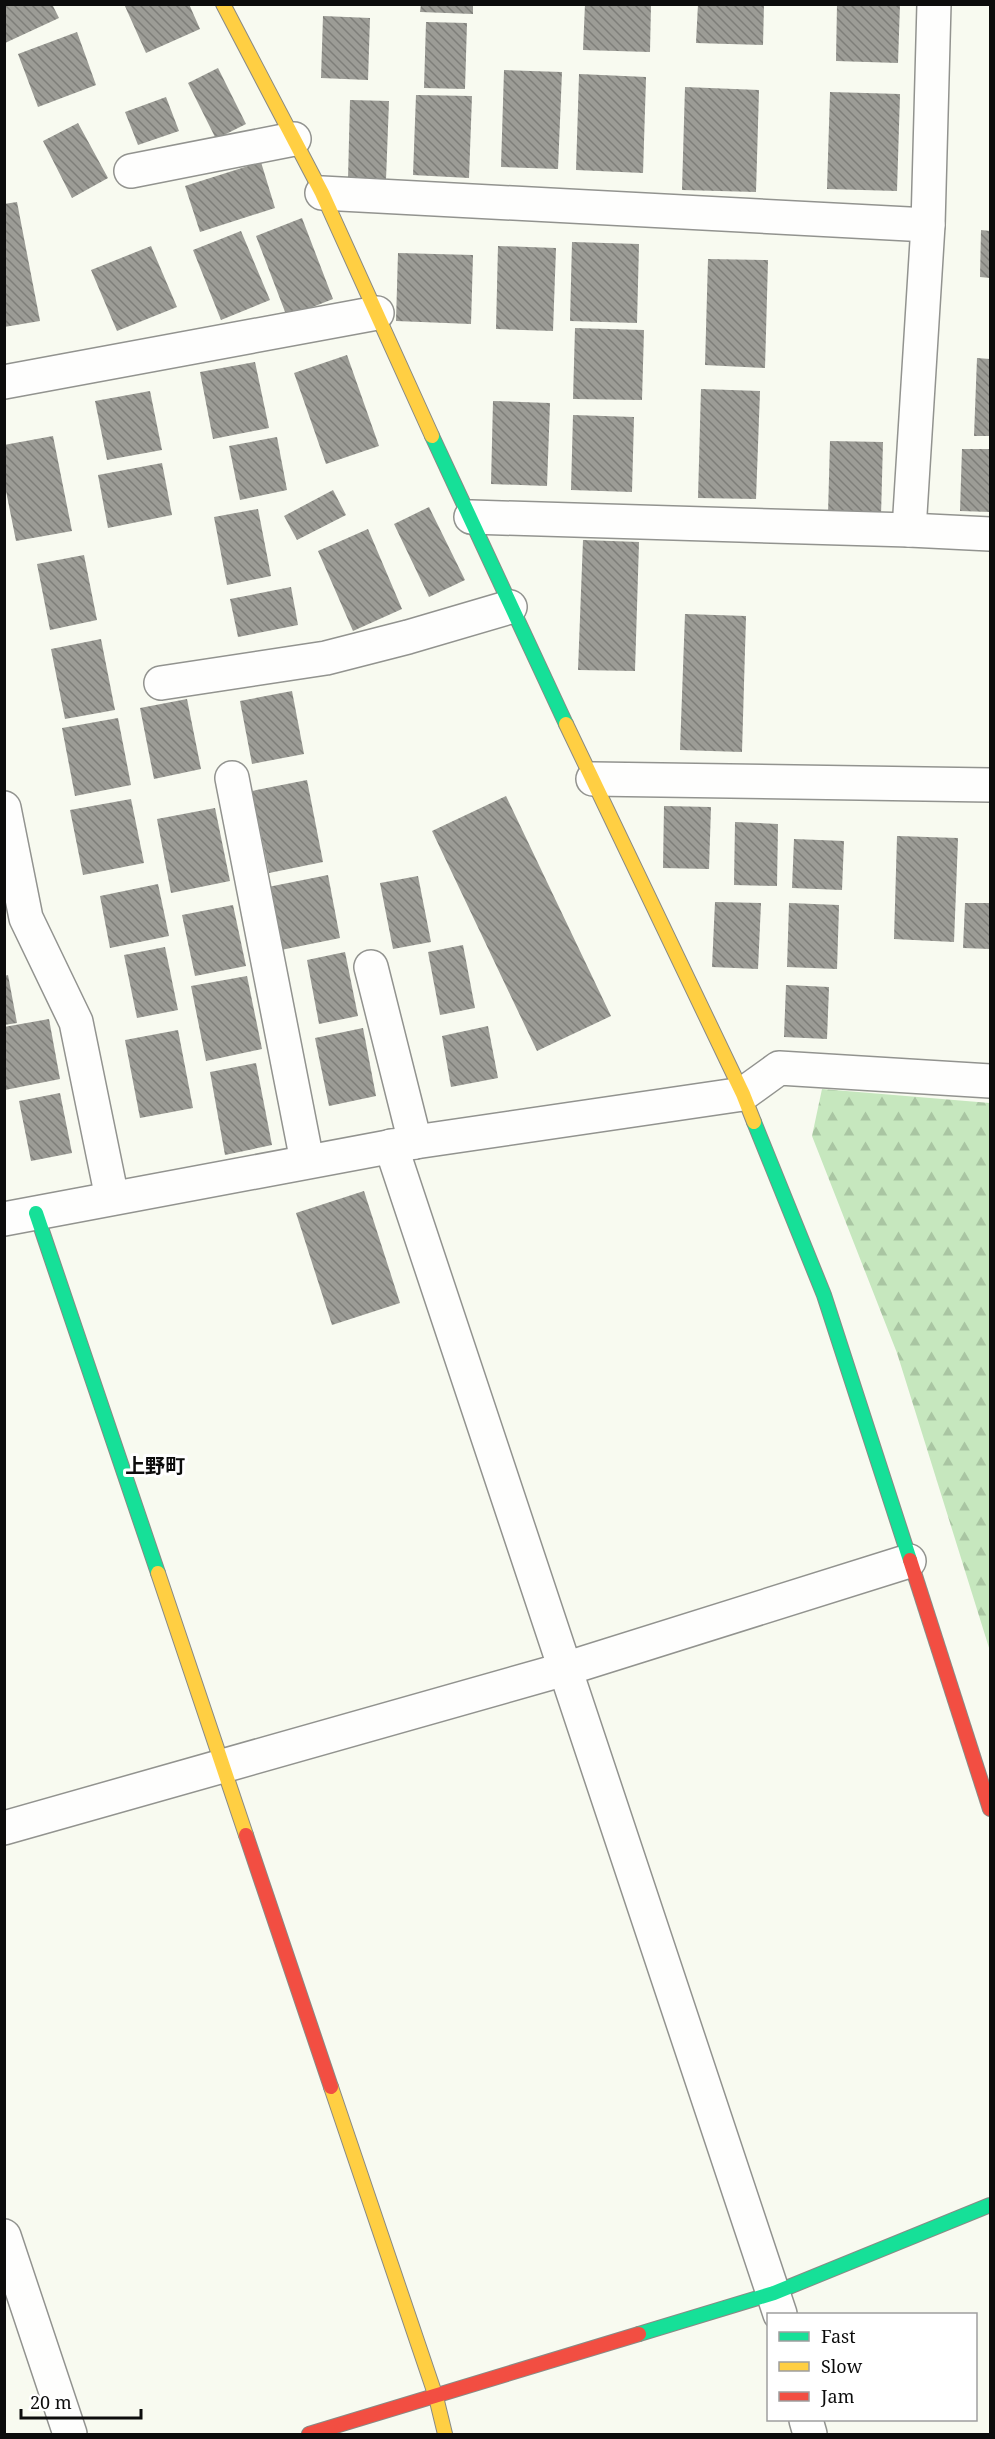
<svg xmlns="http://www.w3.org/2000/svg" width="995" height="2439" font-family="'Noto Serif','Noto Sans JP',serif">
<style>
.forest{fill:url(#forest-firs)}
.building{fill:url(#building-back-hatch)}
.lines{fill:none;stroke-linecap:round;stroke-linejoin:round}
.street-casing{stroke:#92938f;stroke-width:36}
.fast-casing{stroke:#898a85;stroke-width:16}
.slow-casing{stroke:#898a85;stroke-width:16}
.jam-casing{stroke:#898a85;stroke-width:16}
.street{stroke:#fefefd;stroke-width:33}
.fast{stroke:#16e098;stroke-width:14}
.slow{stroke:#ffcf43;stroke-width:14}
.jam{stroke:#f24e42;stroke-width:14}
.labels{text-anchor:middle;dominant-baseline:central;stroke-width:6;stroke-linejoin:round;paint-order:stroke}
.quarter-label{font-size:20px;font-weight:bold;fill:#0c0c0c;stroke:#fff}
</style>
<defs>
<pattern id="forest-firs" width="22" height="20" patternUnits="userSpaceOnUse" patternTransform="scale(1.5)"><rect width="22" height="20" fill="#c6e7be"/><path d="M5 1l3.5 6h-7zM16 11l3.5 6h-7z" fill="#a9c5a2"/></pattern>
<pattern id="building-back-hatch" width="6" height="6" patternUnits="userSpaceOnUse" patternTransform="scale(1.5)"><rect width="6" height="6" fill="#9c9c96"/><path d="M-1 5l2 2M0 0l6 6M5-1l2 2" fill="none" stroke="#7e7e79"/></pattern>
</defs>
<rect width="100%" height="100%" fill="#f8faf0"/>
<polygon class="forest" points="822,1089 990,1103 990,1651 897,1353 812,1136"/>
<g class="building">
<polygon points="4,4 52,4 59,18 5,43"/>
<polygon points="124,4 189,4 200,29 146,53"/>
<polygon points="421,4 473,4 473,14 420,12"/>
<polygon points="585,4 651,4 650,52 583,50"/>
<polygon points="698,4 764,4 763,45 696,43"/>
<polygon points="837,4 900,4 898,63 836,61"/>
<polygon points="323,16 370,18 368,80 321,78"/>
<polygon points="426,22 467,23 465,89 424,88"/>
<polygon points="77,32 96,85 38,107 18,54"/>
<polygon points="218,68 246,124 216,139 188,83"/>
<polygon points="504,70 562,72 558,169 501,167"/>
<polygon points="579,74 646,77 643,173 576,170"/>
<polygon points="685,87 759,90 756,192 682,190"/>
<polygon points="830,92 900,94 897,191 827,189"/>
<polygon points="416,95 472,96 469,178 413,175"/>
<polygon points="166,97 179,131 138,145 125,112"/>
<polygon points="350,100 389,101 386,180 348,179"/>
<polygon points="78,123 108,178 72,198 43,141"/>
<polygon points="261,162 275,208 200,232 185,186"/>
<polygon points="17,202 40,321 4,327 4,204"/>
<polygon points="302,218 333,299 287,317 256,236"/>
<polygon points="981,230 990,231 990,278 980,277"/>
<polygon points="241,231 270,300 221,320 193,250"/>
<polygon points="572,242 639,244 637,323 570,321"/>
<polygon points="151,246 177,307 117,331 91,270"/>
<polygon points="498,246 556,248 553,331 496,329"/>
<polygon points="398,253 473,255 471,324 396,321"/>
<polygon points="708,259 768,260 765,368 705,365"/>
<polygon points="575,328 644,330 642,400 573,399"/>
<polygon points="347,355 379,446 326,464 294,373"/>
<polygon points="977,358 990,359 990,436 974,436"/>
<polygon points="255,362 269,428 213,439 200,372"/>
<polygon points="701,389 760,391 756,499 698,498"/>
<polygon points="150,391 162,450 107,460 95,401"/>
<polygon points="493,401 550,403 547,486 491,484"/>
<polygon points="573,415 634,417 632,492 571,490"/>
<polygon points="53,436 72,531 16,541 4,481 4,445"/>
<polygon points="277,437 287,490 240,500 229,446"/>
<polygon points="830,441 883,442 881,516 828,514"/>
<polygon points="962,449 990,449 990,512 960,511"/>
<polygon points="162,463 172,515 108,528 98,475"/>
<polygon points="333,490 346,515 297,540 284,516"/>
<polygon points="429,507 465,580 429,597 394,524"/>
<polygon points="258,509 271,576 227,585 214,517"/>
<polygon points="368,529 402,609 353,631 318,551"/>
<polygon points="583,540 639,542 635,671 578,670"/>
<polygon points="84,555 97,620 50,630 37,564"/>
<polygon points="291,587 298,625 238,637 230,599"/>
<polygon points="685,614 746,616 742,752 680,750"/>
<polygon points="101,639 115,710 65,719 51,649"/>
<polygon points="292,691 304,754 252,764 240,701"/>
<polygon points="187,699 201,769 154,779 140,708"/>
<polygon points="118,718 131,785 75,796 62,728"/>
<polygon points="307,780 323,862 269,873 252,791"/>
<polygon points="506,796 611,1016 537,1051 432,831"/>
<polygon points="131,799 144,863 83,875 70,810"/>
<polygon points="664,806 711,807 709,869 663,868"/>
<polygon points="215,808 230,881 171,893 157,819"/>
<polygon points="735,822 778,824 777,886 734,885"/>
<polygon points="897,836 958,838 954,942 894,939"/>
<polygon points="794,839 844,841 842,890 792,888"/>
<polygon points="328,875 340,938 281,950 268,887"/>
<polygon points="418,876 431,942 393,949 380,883"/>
<polygon points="158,884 169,936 110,948 100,896"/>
<polygon points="715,902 761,903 758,969 712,967"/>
<polygon points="789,903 839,905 837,969 787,967"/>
<polygon points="965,903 990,903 990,949 963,948"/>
<polygon points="233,905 246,966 195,976 182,915"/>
<polygon points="463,945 475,1008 440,1015 428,952"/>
<polygon points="165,947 178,1010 137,1018 124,955"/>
<polygon points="345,952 358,1016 319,1024 307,960"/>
<polygon points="8,975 17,1023 4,1025 4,976"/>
<polygon points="247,976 262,1049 206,1061 191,986"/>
<polygon points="786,985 829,987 827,1039 784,1037"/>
<polygon points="49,1019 60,1079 5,1090 4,1027"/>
<polygon points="488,1026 498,1078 451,1087 442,1036"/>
<polygon points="363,1028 376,1096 329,1106 315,1038"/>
<polygon points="178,1030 193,1108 140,1118 125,1040"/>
<polygon points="256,1063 272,1145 225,1155 210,1072"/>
<polygon points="60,1093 72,1153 31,1161 19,1101"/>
<polygon points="364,1191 400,1303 332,1325 296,1213"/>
</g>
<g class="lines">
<defs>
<g id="street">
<polyline points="131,171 294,139"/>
<polyline points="322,193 928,225"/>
<polyline points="4,382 377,313"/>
<polyline points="471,517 909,530 990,534"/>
<polyline points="909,530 928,225 934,4"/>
<polyline points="161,683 326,658 408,637 510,607"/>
<polyline points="232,778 307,1161"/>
<polyline points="593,779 990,785"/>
<polyline points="4,808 26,918 76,1022 112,1198"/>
<polyline points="371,967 415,1142"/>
<polyline points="391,1146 780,2314"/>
<polyline points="4,1219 415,1142 743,1094 779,1068 990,1081"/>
<polyline points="4,1828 565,1669 909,1561"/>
<polyline points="4,2236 70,2434"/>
<polyline points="806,2420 810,2434"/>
</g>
<g id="fast">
<polyline points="432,436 566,724"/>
<polyline points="754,1122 824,1295 910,1560"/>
<polyline points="36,1213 158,1573"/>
<polyline points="639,2334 774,2293 990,2205"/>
</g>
<g id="slow">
<polyline points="223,4 322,193 432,436"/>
<polyline points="566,724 743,1094 754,1122"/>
<polyline points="158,1573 246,1835"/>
<polyline points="331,2087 436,2397 445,2434"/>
</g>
<g id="jam">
<polyline points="910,1560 990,1809"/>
<polyline points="246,1835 331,2087"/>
<polyline points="309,2434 639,2334"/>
</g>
</defs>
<use href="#street" class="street-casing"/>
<use href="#fast" class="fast-casing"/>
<use href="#slow" class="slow-casing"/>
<use href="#jam" class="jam-casing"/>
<use href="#street" class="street"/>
<use href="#fast" class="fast"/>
<use href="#slow" class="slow"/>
<use href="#jam" class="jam"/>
</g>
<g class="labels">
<g class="quarter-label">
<text x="155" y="1465">上野町</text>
</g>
</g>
<rect width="995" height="2439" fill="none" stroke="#0c0c0c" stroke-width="12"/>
<rect x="767" y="2313" width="210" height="108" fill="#ffffff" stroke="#9e9e9e" stroke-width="1.5"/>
<rect x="779" y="2332" width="30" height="9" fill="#16e098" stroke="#9e9e9e" stroke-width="1.5"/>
<text x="821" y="2343" font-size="18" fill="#0c0c0c">Fast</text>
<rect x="779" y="2362" width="30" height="9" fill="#ffcf43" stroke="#9e9e9e" stroke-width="1.5"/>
<text x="821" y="2373" font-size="18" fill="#0c0c0c">Slow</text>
<rect x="779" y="2392" width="30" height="9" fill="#f24e42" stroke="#9e9e9e" stroke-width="1.5"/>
<text x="821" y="2403" font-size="18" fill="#0c0c0c">Jam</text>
<path d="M21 2409v9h120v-9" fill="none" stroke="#0c0c0c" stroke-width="3"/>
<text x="30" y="2409" font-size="18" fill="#0c0c0c" stroke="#ffffff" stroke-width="4.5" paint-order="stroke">20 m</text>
</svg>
